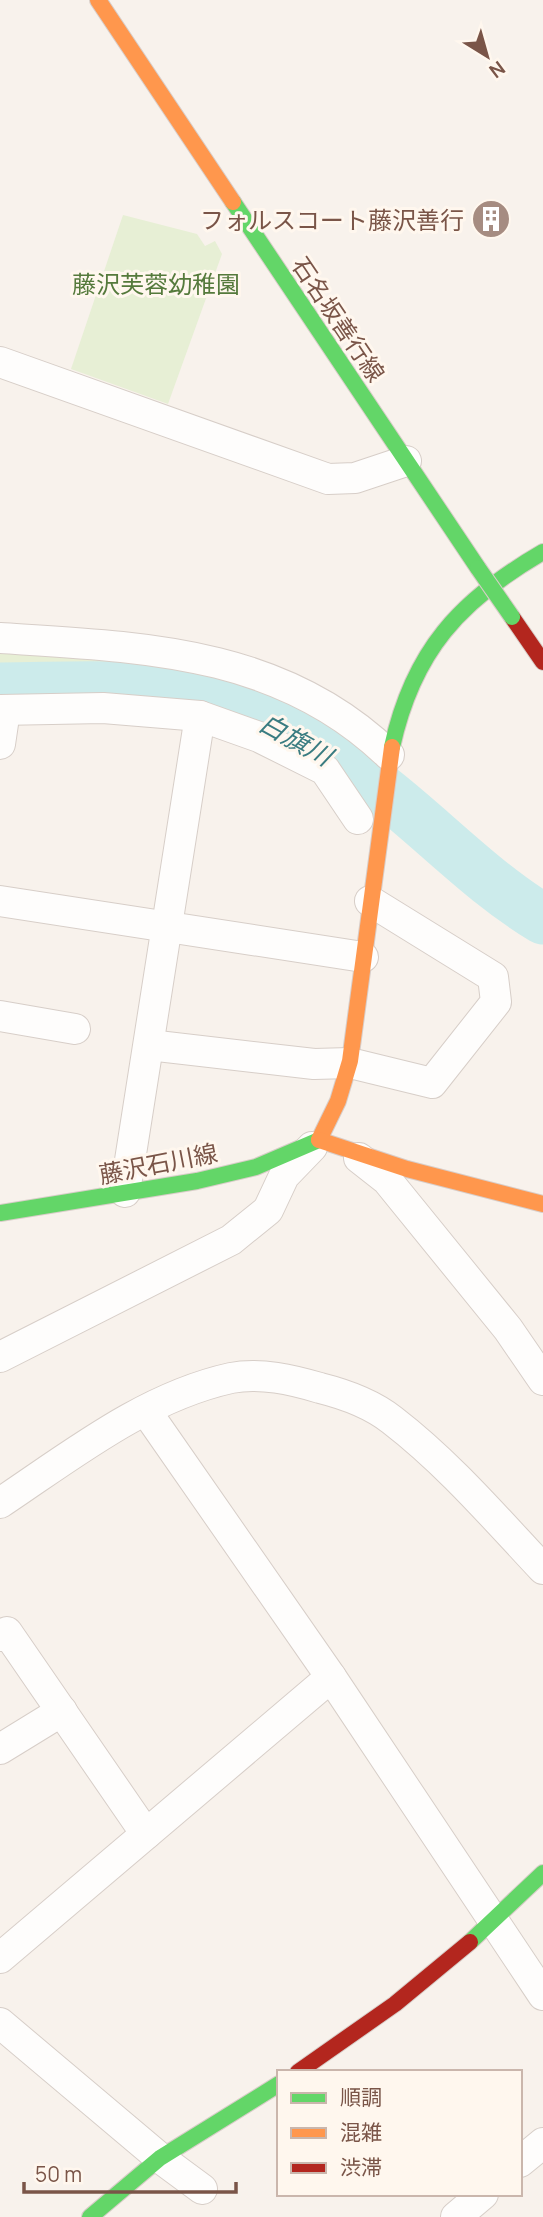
<svg xmlns="http://www.w3.org/2000/svg" width="543" height="2217" font-family="Manrope,'Noto Sans JP',sans-serif">
<style>
.green{fill:#e7efd5}
.lines{fill:none;stroke-linecap:round;stroke-linejoin:round}
.river{stroke:#ccebeb;stroke-width:51}
.street-casing{stroke:#d7cec8;stroke-width:32}
.fast-casing{stroke:#d8cdc8;stroke-width:18}
.slow-casing{stroke:#d8cdc8;stroke-width:18}
.jam-casing{stroke:#d8cdc8;stroke-width:18}
.street{stroke:#fefdfc;stroke-width:30}
.fast{stroke:#63d668;stroke-width:16}
.slow{stroke:#ff974d;stroke-width:16}
.jam{stroke:#b3261e;stroke-width:16}
.fast-bridge-casing{stroke:#d8cdc8;stroke-width:18;stroke-linecap:butt}
.fast-bridge{stroke:#63d668;stroke-width:16}
.labels{text-anchor:middle;dominant-baseline:central;stroke-width:6;stroke-linejoin:round;paint-order:stroke}
.poi-label{font-size:24px;fill:#7a5548;stroke:#fff7ee;text-anchor:end}
.park-label{font-size:24px;fill:#557a3c;stroke:#fff7ee}
.street-label{font-size:24px;fill:#7a5548;stroke:#fff7ee}
.water-label{font-size:26px;font-style:italic;fill:#3a7c81;stroke:#fff7ee}
</style>
<rect width="100%" height="100%" fill="#f8f2ec"/>
<g class="green">
<polygon points="123,215 197,234 205,246 215,241 222,254 168,404 71,369"/>
<path d="M0 653 146 661 242 684 293 703 360 743 367 754 363 765C315 733 265 705 209 689 150 672 62 678 0 677Z"/>
</g>
<g class="lines">
<path class="river" d="M0 688C67 688 141 681 207 699 271 716 329 749 381 789 436 832 482 882 543 919"/>
<defs>
<g id="street">
<polyline points="0,362 328,479 355,478 406,461"/>
<path d="M0 638C141 647 281 650 389 755"/>
<polyline points="0,710 103,708 200,716 259,737 325,770 358,819"/>
<polyline points="0,744 5,710"/>
<polyline points="0,901 363,957"/>
<polyline points="0,1016 75,1029"/>
<polyline points="149,1045 314,1064 350,1063 432,1083 496,1002 493,977 370,901"/>
<polyline points="359,1158 387,1180 508,1329 543,1380"/>
<polyline points="125,1192 200,716"/>
<polyline points="0,1357 231,1240 268,1210 284,1176 312,1147"/>
<polyline points="146,1411 331,1677 543,1995"/>
<path d="M0 1503C72 1455 145 1397 231 1378 260 1372 293 1380 320 1388 344 1394 373 1405 392 1420 448 1463 495 1518 543 1569"/>
<polyline points="0,1636 7,1632 146,1834"/>
<polyline points="0,1749 62,1711"/>
<polyline points="0,1958 331,1677"/>
<polyline points="0,2023 160,2158 202,2189"/>
<polyline points="520,2162 543,2143"/>
<polyline points="456,2217 483,2194"/>
</g>
<g id="fast">
<polyline points="233,202 478,568"/>
<path d="M392 747C413 651 460 600 543 552"/>
<polyline points="0,1213 197,1181 256,1167 319,1140"/>
<polyline points="470,1942 543,1873"/>
<polyline points="90,2217 160,2158 279,2084"/>
</g>
<g id="slow">
<polyline points="98,0 233,202"/>
<polyline points="319,1140 338,1101 350,1061 392,747"/>
<polyline points="319,1140 407,1169 543,1204"/>
</g>
<g id="jam">
<polyline points="512,617 543,662"/>
<polyline points="298,2072 395,2004 470,1942"/>
</g>
</defs>
<use href="#street" class="street-casing"/>
<use href="#fast" class="fast-casing"/>
<use href="#slow" class="slow-casing"/>
<use href="#jam" class="jam-casing"/>
<use href="#street" class="street"/>
<use href="#fast" class="fast"/>
<use href="#slow" class="slow"/>
<use href="#jam" class="jam"/>
<defs>
<polyline id="fast-bridge" points="478,568 512,617"/>
</defs>
<use href="#fast-bridge" class="fast-bridge-casing"/>
<use href="#fast-bridge" class="fast-bridge"/>
</g>
<defs>
<symbol id="building-disc" viewBox="-11 -11 22 22"><circle r="9.5" fill="#a68c81" stroke="#fff7ee"/><path d="M-4-6H4V6H1V3H-1V6H-4ZM-2.5-4.3h1.7v1.8h-1.7ZM.8-4.3h1.7v1.8H.8ZM-2.5-1h1.7V.8h-1.7ZM.8-1h1.7V.8H.8Z" fill="#fff"/></symbol>
</defs>
<g fill-rule="evenodd">
<use href="#building-disc" x="469" y="197" width="44" height="44"/>
</g>
<g class="labels">
<g class="poi-label">
<text x="464" y="219">フォルスコート藤沢善行</text>
</g>
<g class="park-label">
<text x="156" y="283">藤沢芙蓉幼稚園</text>
</g>
<g class="street-label">
<text transform="translate(339 319) rotate(56)">石名坂善行線</text>
<text transform="translate(158 1163) rotate(-11)">藤沢石川線</text>
</g>
<g class="water-label">
<text transform="translate(296 739) rotate(29)">白旗川</text>
</g>
</g>
<rect x="277" y="2070" width="245" height="126" fill="#fff7ee" stroke="#cab6ac" stroke-width="2"/>
<rect x="291" y="2093" width="35" height="10" fill="#63d668" stroke="#cab6ac" stroke-width="2"/>
<text x="340" y="2105" font-size="21" fill="#7a5548">順調</text>
<rect x="291" y="2128" width="35" height="10" fill="#ff974d" stroke="#cab6ac" stroke-width="2"/>
<text x="340" y="2140" font-size="21" fill="#7a5548">混雑</text>
<rect x="291" y="2163" width="35" height="10" fill="#b3261e" stroke="#cab6ac" stroke-width="2"/>
<text x="340" y="2175" font-size="21" fill="#7a5548">渋滞</text>
<g transform="translate(487 56) rotate(143)" stroke="#fff7ee" stroke-width="5" paint-order="stroke">
<path d="M0-5L12 26L0 18L-12 26Z" fill="#7a5548"/>
<text y="-10" font-size="19" font-weight="bold" text-anchor="middle" fill="#7a5548">N</text>
</g>
<path d="M24 2182v10h212v-10" fill="none" stroke="#7a5548" stroke-width="3.5"/>
<text x="35" y="2182" font-size="21" fill="#7a5548" stroke="#fff7ee" stroke-width="5" paint-order="stroke">50 m</text>
</svg>
